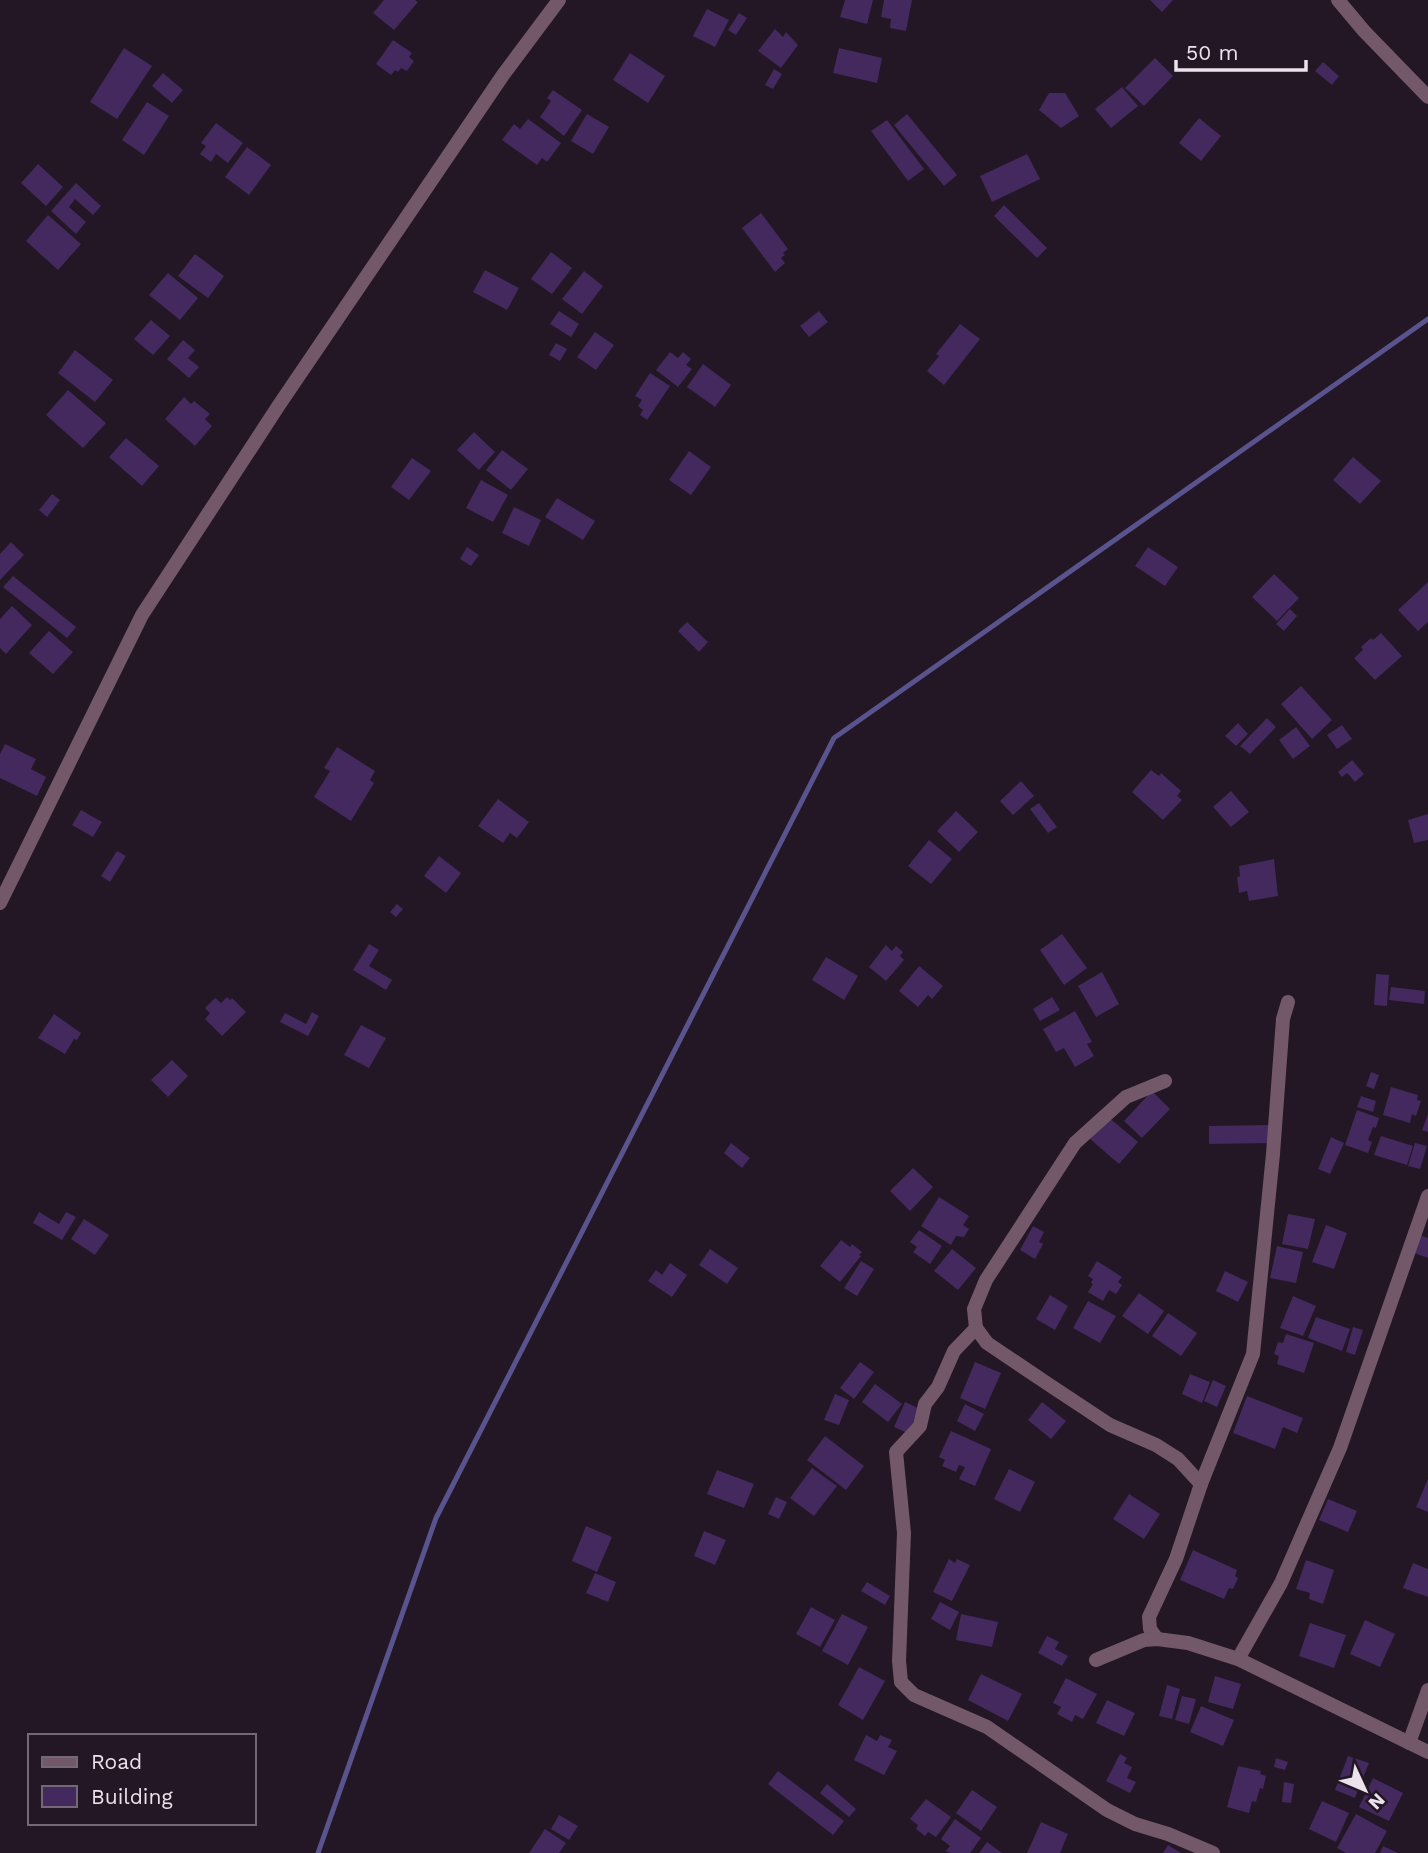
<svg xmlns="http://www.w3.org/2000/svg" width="1428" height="1853" font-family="'Work Sans',sans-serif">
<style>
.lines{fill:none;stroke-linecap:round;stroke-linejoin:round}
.stream{stroke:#59548e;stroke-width:5}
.building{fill:#43295d}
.minor{stroke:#725868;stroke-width:14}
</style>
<rect width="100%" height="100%" fill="#231625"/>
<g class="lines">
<polyline class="stream" points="318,1853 436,1518 834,738 1428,319"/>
</g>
<g class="building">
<polygon points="384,0 415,0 418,2 394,30 373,13"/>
<polygon points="845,0 873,0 867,24 840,17"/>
<polygon points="884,0 912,0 906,31 890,28 891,19 881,17"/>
<polygon points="1150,0 1173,0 1162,12"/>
<polygon points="707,9 729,20 715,47 693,36"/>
<polygon points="739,13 747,18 736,35 728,30"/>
<polygon points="775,29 783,37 786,32 798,45 781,68 758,51"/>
<polygon points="393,40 412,53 409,57 414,61 407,71 401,68 398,72 395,70 391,75 376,64"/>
<polygon points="124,48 152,66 117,119 90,102"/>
<polygon points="839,48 882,58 877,83 833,73"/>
<polygon points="630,53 665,76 648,103 613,80"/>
<polygon points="1155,58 1173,76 1144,106 1125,88"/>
<polygon points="1323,62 1339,76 1332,85 1315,71"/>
<polygon points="774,69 782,74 773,89 765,85"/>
<polygon points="163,73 183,90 172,103 152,86"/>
<polygon points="1122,87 1138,106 1111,128 1095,109"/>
<polygon points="553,90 582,110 564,136 540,117 551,101 547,98"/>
<polygon points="1049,93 1065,93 1079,116 1061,128 1039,110"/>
<polygon points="147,102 169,116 144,155 122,140"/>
<polygon points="587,114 609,127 593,154 571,141"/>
<polygon points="907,114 957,175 944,186 894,125"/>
<polygon points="1199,118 1221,136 1201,161 1179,143"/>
<polygon points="528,119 561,143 547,162 542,158 537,165 502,140 514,124 520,129"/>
<polygon points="887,120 924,169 908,181 871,131"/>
<polygon points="216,123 243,143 228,163 216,154 211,162 200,154 206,146 201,143"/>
<polygon points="247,147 271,165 249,195 225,177"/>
<polygon points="1027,154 1040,179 992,202 980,176"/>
<polygon points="38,164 63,187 46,206 21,183"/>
<polygon points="76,183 101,206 93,215 75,199 69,207 86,222 76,234 51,211"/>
<polygon points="1004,205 1047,248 1037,258 994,216"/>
<polygon points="761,213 788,249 783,253 785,255 781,258 785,263 775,272 742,228"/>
<polygon points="48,215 81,244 58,270 26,241"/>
<polygon points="551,252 572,268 552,294 531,279"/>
<polygon points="195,254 224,276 208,298 178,276"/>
<polygon points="485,270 519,288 507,310 473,292"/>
<polygon points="584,271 603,286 582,314 562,299"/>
<polygon points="168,273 198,298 180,320 149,295"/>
<polygon points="559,311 579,324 571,337 550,324"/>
<polygon points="819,311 828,322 809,337 800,326"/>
<polygon points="151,320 170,336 153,355 134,339"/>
<polygon points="960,324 980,339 944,385 927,371 939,356 936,354"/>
<polygon points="595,332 614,345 596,370 577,357"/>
<polygon points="183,340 195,350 188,358 199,367 189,378 167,359"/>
<polygon points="556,343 567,349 560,361 549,355"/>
<polygon points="75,350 113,380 95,402 58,373"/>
<polygon points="670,352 678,358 683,352 691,359 686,365 692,369 678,387 656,370"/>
<polygon points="703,364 731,385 715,407 687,387"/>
<polygon points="650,373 670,386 647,420 640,415 643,410 638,406 642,400 635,396"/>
<polygon points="68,390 106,423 83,448 46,415"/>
<polygon points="184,397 191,404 194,401 210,414 205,419 212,426 195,446 165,419"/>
<polygon points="474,432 495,452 479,470 457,450"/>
<polygon points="126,438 159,466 142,486 109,457"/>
<polygon points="502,450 528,469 511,490 486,470"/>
<polygon points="689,451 711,467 691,495 669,480"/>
<polygon points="1353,457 1381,481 1360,504 1333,480"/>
<polygon points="412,458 431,471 409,500 391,487"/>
<polygon points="481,480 508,495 493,522 466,508"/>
<polygon points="52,494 60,500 47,517 39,510"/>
<polygon points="557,498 595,521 583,540 545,517"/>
<polygon points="514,507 541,520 529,546 502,533"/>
<polygon points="11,542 24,555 0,580 0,554"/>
<polygon points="467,547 479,555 471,566 460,559"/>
<polygon points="1148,547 1178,567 1165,586 1135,566"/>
<polygon points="1274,574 1299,598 1277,621 1252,597"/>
<polygon points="13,576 76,627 67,638 3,587"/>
<polygon points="1428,582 1428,622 1418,631 1398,610"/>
<polygon points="12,606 32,625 6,654 0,648 0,619"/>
<polygon points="1290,609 1297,616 1284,631 1276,624"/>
<polygon points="687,622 708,642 699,652 678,631"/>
<polygon points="49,631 73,652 53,674 29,653"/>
<polygon points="1381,633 1402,656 1375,680 1354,658 1363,650 1361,647 1371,638 1373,640"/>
<polygon points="1301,686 1332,720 1312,739 1281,704"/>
<polygon points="1267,718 1276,727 1250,754 1240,746"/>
<polygon points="1238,723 1248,734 1236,746 1225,736"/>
<polygon points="1342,725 1352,739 1337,749 1327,735"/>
<polygon points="1296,727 1310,746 1293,759 1279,740"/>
<polygon points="5,744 36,759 31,769 46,777 37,796 0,778 0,754"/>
<polygon points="337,747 375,771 370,780 374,783 351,821 314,797 330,771 324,768"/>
<polygon points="1352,760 1364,774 1355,782 1347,773 1342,777 1338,772"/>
<polygon points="1151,770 1159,776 1161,773 1181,791 1177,796 1182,800 1163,820 1132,792"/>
<polygon points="1021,781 1034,796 1013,815 1000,801"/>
<polygon points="1231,791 1249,812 1231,827 1213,807"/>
<polygon points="498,799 529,822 517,838 510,833 503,843 478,826"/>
<polygon points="1039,803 1057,827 1048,833 1030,809"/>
<polygon points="81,810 102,822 93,837 72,825"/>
<polygon points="956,811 978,832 959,852 937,831"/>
<polygon points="1428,814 1428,840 1414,843 1408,820"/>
<polygon points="929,840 952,859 931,884 908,866"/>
<polygon points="117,851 126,856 110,882 101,876"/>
<polygon points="439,856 461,873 446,893 424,876"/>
<polygon points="1274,859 1278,896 1249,901 1247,891 1239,893 1237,877 1240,876 1239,866"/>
<polygon points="397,904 403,909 396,917 390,912"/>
<polygon points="1062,934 1087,968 1064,985 1040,950"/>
<polygon points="369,944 379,950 369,966 392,980 386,990 353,970"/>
<polygon points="886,945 892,951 896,946 903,952 900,956 904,960 886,981 869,967"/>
<polygon points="826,957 858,976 844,1000 812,980"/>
<polygon points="919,966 943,986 932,999 928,995 918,1007 899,991"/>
<polygon points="1102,972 1119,1004 1096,1017 1078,986"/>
<polygon points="1376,974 1389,975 1387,1006 1374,1005"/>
<polygon points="1391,987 1425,991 1424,1004 1389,1000"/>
<polygon points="227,997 230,1000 232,998 246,1012 222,1036 205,1019 210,1013 205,1008 215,998 221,1003"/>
<polygon points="1052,997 1060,1010 1040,1021 1033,1009"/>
<polygon points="1075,1011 1092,1042 1087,1044 1094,1056 1075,1067 1064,1048 1056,1052 1043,1029"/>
<polygon points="312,1012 319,1016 308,1036 280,1022 285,1013 306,1024"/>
<polygon points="54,1014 81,1033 77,1040 74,1039 65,1054 38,1038"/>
<polygon points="361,1025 386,1038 369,1068 344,1055"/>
<polygon points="172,1060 188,1076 168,1097 151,1080"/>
<polygon points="1371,1072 1379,1075 1374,1089 1366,1086"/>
<polygon points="1391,1087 1418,1095 1417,1100 1421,1101 1416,1116 1412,1114 1410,1123 1383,1115"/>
<polygon points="1152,1091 1170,1109 1142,1138 1124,1121"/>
<polygon points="1361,1096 1376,1101 1373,1112 1357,1107"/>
<polygon points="1357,1110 1379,1118 1376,1128 1373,1127 1368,1140 1372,1142 1368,1153 1345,1145"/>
<polygon points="1428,1114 1428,1132 1422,1130"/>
<polygon points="1107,1116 1138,1142 1119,1164 1089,1138"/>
<polygon points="1270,1125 1270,1143 1209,1144 1209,1126"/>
<polygon points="1381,1136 1413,1146 1407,1165 1374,1155"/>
<polygon points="1331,1137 1344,1143 1330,1174 1318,1169"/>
<polygon points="731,1143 750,1158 742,1168 724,1153"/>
<polygon points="1415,1143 1427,1146 1420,1169 1408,1166"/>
<polygon points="913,1168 933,1187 910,1211 890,1191"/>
<polygon points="939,1197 969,1216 963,1225 969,1229 964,1237 956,1236 951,1245 921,1226"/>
<polygon points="39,1212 59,1224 66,1212 76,1217 62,1240 33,1223"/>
<polygon points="1288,1214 1315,1219 1308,1249 1282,1244"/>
<polygon points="84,1219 109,1235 95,1255 71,1239"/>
<polygon points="1326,1225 1347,1233 1334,1269 1312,1262"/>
<polygon points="1033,1226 1044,1232 1039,1242 1043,1244 1035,1259 1020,1250"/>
<polygon points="919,1230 942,1246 930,1264 913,1252 917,1247 910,1242"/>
<polygon points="1419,1235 1428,1238 1428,1258 1414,1253"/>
<polygon points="841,1240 850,1247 852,1244 862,1252 859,1255 861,1256 840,1282 820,1266"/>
<polygon points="1277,1246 1303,1252 1296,1283 1270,1278"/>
<polygon points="710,1249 738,1268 727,1284 699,1265"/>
<polygon points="952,1249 976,1268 958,1290 934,1271"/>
<polygon points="861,1261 874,1269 857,1296 844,1288"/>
<polygon points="1097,1261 1122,1277 1118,1282 1122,1285 1116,1294 1109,1290 1103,1301 1088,1292 1093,1284 1091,1283 1093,1279 1088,1276"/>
<polygon points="670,1263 687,1275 672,1297 648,1281 656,1270 662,1275"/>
<polygon points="1225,1271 1248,1282 1238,1302 1216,1291"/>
<polygon points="1139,1293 1164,1311 1148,1334 1122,1316"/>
<polygon points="1050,1295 1068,1306 1055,1330 1036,1319"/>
<polygon points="1293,1296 1316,1306 1303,1336 1280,1328"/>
<polygon points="1088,1301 1116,1316 1100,1343 1073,1328"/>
<polygon points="1168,1313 1197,1333 1181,1356 1152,1336"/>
<polygon points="1316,1317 1350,1329 1342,1351 1308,1338"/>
<polygon points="1353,1327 1363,1330 1355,1355 1346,1352"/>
<polygon points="1286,1334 1314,1343 1304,1373 1277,1364 1279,1356 1274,1354 1278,1342 1283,1343"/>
<polygon points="860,1362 874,1372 854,1399 840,1388"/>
<polygon points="975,1362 1001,1373 985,1409 960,1398"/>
<polygon points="1190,1374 1210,1382 1202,1403 1182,1394"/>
<polygon points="1213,1380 1226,1386 1217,1407 1204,1401"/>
<polygon points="875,1384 902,1404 888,1422 862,1402"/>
<polygon points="835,1394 849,1400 839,1425 824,1420"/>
<polygon points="1247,1396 1303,1418 1297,1433 1283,1427 1275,1449 1233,1433"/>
<polygon points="905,1402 920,1409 909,1434 894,1427"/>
<polygon points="1042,1402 1066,1421 1051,1439 1028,1420"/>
<polygon points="965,1404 984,1414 975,1431 957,1421"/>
<polygon points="951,1431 991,1449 975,1486 959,1479 965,1467 959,1465 956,1472 942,1466 945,1460 939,1457"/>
<polygon points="825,1436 864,1466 846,1490 807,1460"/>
<polygon points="812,1468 837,1486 814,1516 790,1498"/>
<polygon points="1009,1469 1035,1482 1020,1512 994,1499"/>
<polygon points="717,1470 754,1484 744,1508 707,1494"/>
<polygon points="1428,1479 1428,1512 1416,1507"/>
<polygon points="1129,1494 1160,1514 1144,1539 1113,1519"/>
<polygon points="776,1497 787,1502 779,1519 768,1514"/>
<polygon points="1328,1499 1357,1511 1348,1532 1319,1520"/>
<polygon points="586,1526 612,1537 597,1572 572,1561"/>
<polygon points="704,1531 726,1540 715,1565 694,1556"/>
<polygon points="1193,1550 1237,1570 1235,1576 1238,1578 1233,1589 1229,1588 1224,1599 1180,1580"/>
<polygon points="949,1559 955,1563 957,1559 970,1565 952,1601 933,1592"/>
<polygon points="1306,1560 1334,1570 1323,1604 1309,1599 1310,1593 1296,1589"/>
<polygon points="1413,1563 1428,1569 1428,1597 1403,1588"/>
<polygon points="595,1573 616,1582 608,1602 586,1593"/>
<polygon points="867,1582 890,1596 885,1605 861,1591"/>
<polygon points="940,1602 959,1612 950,1630 931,1619"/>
<polygon points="811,1607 835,1620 820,1647 796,1634"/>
<polygon points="842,1614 868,1627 848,1665 822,1651"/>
<polygon points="961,1614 998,1622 992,1647 956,1640"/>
<polygon points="1365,1620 1395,1634 1380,1667 1350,1654"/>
<polygon points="1310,1623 1346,1635 1334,1668 1299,1656"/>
<polygon points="1047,1636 1059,1642 1055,1649 1068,1656 1062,1666 1038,1653"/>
<polygon points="859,1667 885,1681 863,1720 838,1705"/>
<polygon points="981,1674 1022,1694 1008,1721 968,1700"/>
<polygon points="1215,1676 1241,1684 1233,1709 1208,1702"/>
<polygon points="1066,1678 1097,1694 1083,1719 1075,1715 1072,1722 1057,1714 1061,1707 1053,1703"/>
<polygon points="1167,1685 1180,1689 1172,1719 1159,1716"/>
<polygon points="1182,1696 1196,1699 1189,1724 1175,1720"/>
<polygon points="1107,1700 1135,1713 1124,1736 1096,1723"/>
<polygon points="1201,1706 1234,1720 1223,1746 1190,1732"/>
<polygon points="866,1735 877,1741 880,1735 892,1740 888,1747 897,1751 884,1775 854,1760"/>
<polygon points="1120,1754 1127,1758 1124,1763 1132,1767 1127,1778 1136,1782 1130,1793 1106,1781"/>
<polygon points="1348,1756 1369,1763 1355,1798 1335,1790"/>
<polygon points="1276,1758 1288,1762 1285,1770 1274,1767"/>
<polygon points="1238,1766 1261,1771 1260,1774 1266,1776 1263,1789 1260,1788 1256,1802 1252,1801 1249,1813 1227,1807"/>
<polygon points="778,1771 844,1821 833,1835 768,1784"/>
<polygon points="1373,1778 1403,1793 1389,1821 1359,1807"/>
<polygon points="1284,1782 1294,1784 1291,1803 1282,1802"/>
<polygon points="827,1784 856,1809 849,1817 820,1793"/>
<polygon points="972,1790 997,1807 981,1831 956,1813"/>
<polygon points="926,1799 951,1817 936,1837 928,1832 925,1836 916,1829 918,1825 910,1819"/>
<polygon points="1322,1801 1349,1813 1336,1842 1309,1829"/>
<polygon points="1356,1814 1387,1831 1375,1853 1346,1853 1337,1848"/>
<polygon points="559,1815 578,1826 569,1840 551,1829"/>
<polygon points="955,1819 981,1838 970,1853 950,1853 946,1851 950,1846 941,1839"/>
<polygon points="1041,1822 1068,1834 1060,1853 1027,1853"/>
<polygon points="545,1829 566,1843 559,1853 529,1853"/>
<polygon points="987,1842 1002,1853 979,1853"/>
<polygon points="1168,1845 1181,1853 1163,1853"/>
<polygon points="1383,1846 1398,1853 1380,1853"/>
</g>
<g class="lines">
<g class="minor">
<polyline points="1338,0 1364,31 1428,97"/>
<polyline points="0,903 142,615 279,405 503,75 559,0"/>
<polyline points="1165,1081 1126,1097 1075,1143 986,1280 974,1309 976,1328 987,1343 1051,1386 1110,1425 1156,1445 1178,1459 1201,1484"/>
<polyline points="976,1328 954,1351 938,1387 925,1404 920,1426 896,1452 904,1533 899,1661 901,1682 914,1695 987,1727 1107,1810 1135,1824 1168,1834 1213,1853"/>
<polyline points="1157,1639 1150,1629 1149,1617 1176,1559 1201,1484 1253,1354 1273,1154 1283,1019 1288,1002"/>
<polyline points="1238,1659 1281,1583 1340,1448 1428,1196"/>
<polyline points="1096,1660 1144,1640 1157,1639 1188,1643 1238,1659 1428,1752"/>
<polyline points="1409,1743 1428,1690"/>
</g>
</g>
<rect x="28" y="1734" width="228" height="91" fill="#231625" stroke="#736875" stroke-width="2"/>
<rect x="42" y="1757" width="35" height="10" fill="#725868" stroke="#736875" stroke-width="2"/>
<text x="91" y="1769" font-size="21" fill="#ece2ec">Road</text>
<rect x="42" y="1786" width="35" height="21" fill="#43295d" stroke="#736875" stroke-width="2"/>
<text x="91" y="1804" font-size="21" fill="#ece2ec">Building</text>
<g transform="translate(1365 1790) rotate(134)" stroke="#231625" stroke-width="5" paint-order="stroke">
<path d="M0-5L12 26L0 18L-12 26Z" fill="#ece2ec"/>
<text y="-10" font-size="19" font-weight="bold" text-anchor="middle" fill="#ece2ec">N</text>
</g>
<path d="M1176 60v10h130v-10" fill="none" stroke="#ece2ec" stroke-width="3.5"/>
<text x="1186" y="60" font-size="21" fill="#ece2ec" stroke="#231625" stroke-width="5" paint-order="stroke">50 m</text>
</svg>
